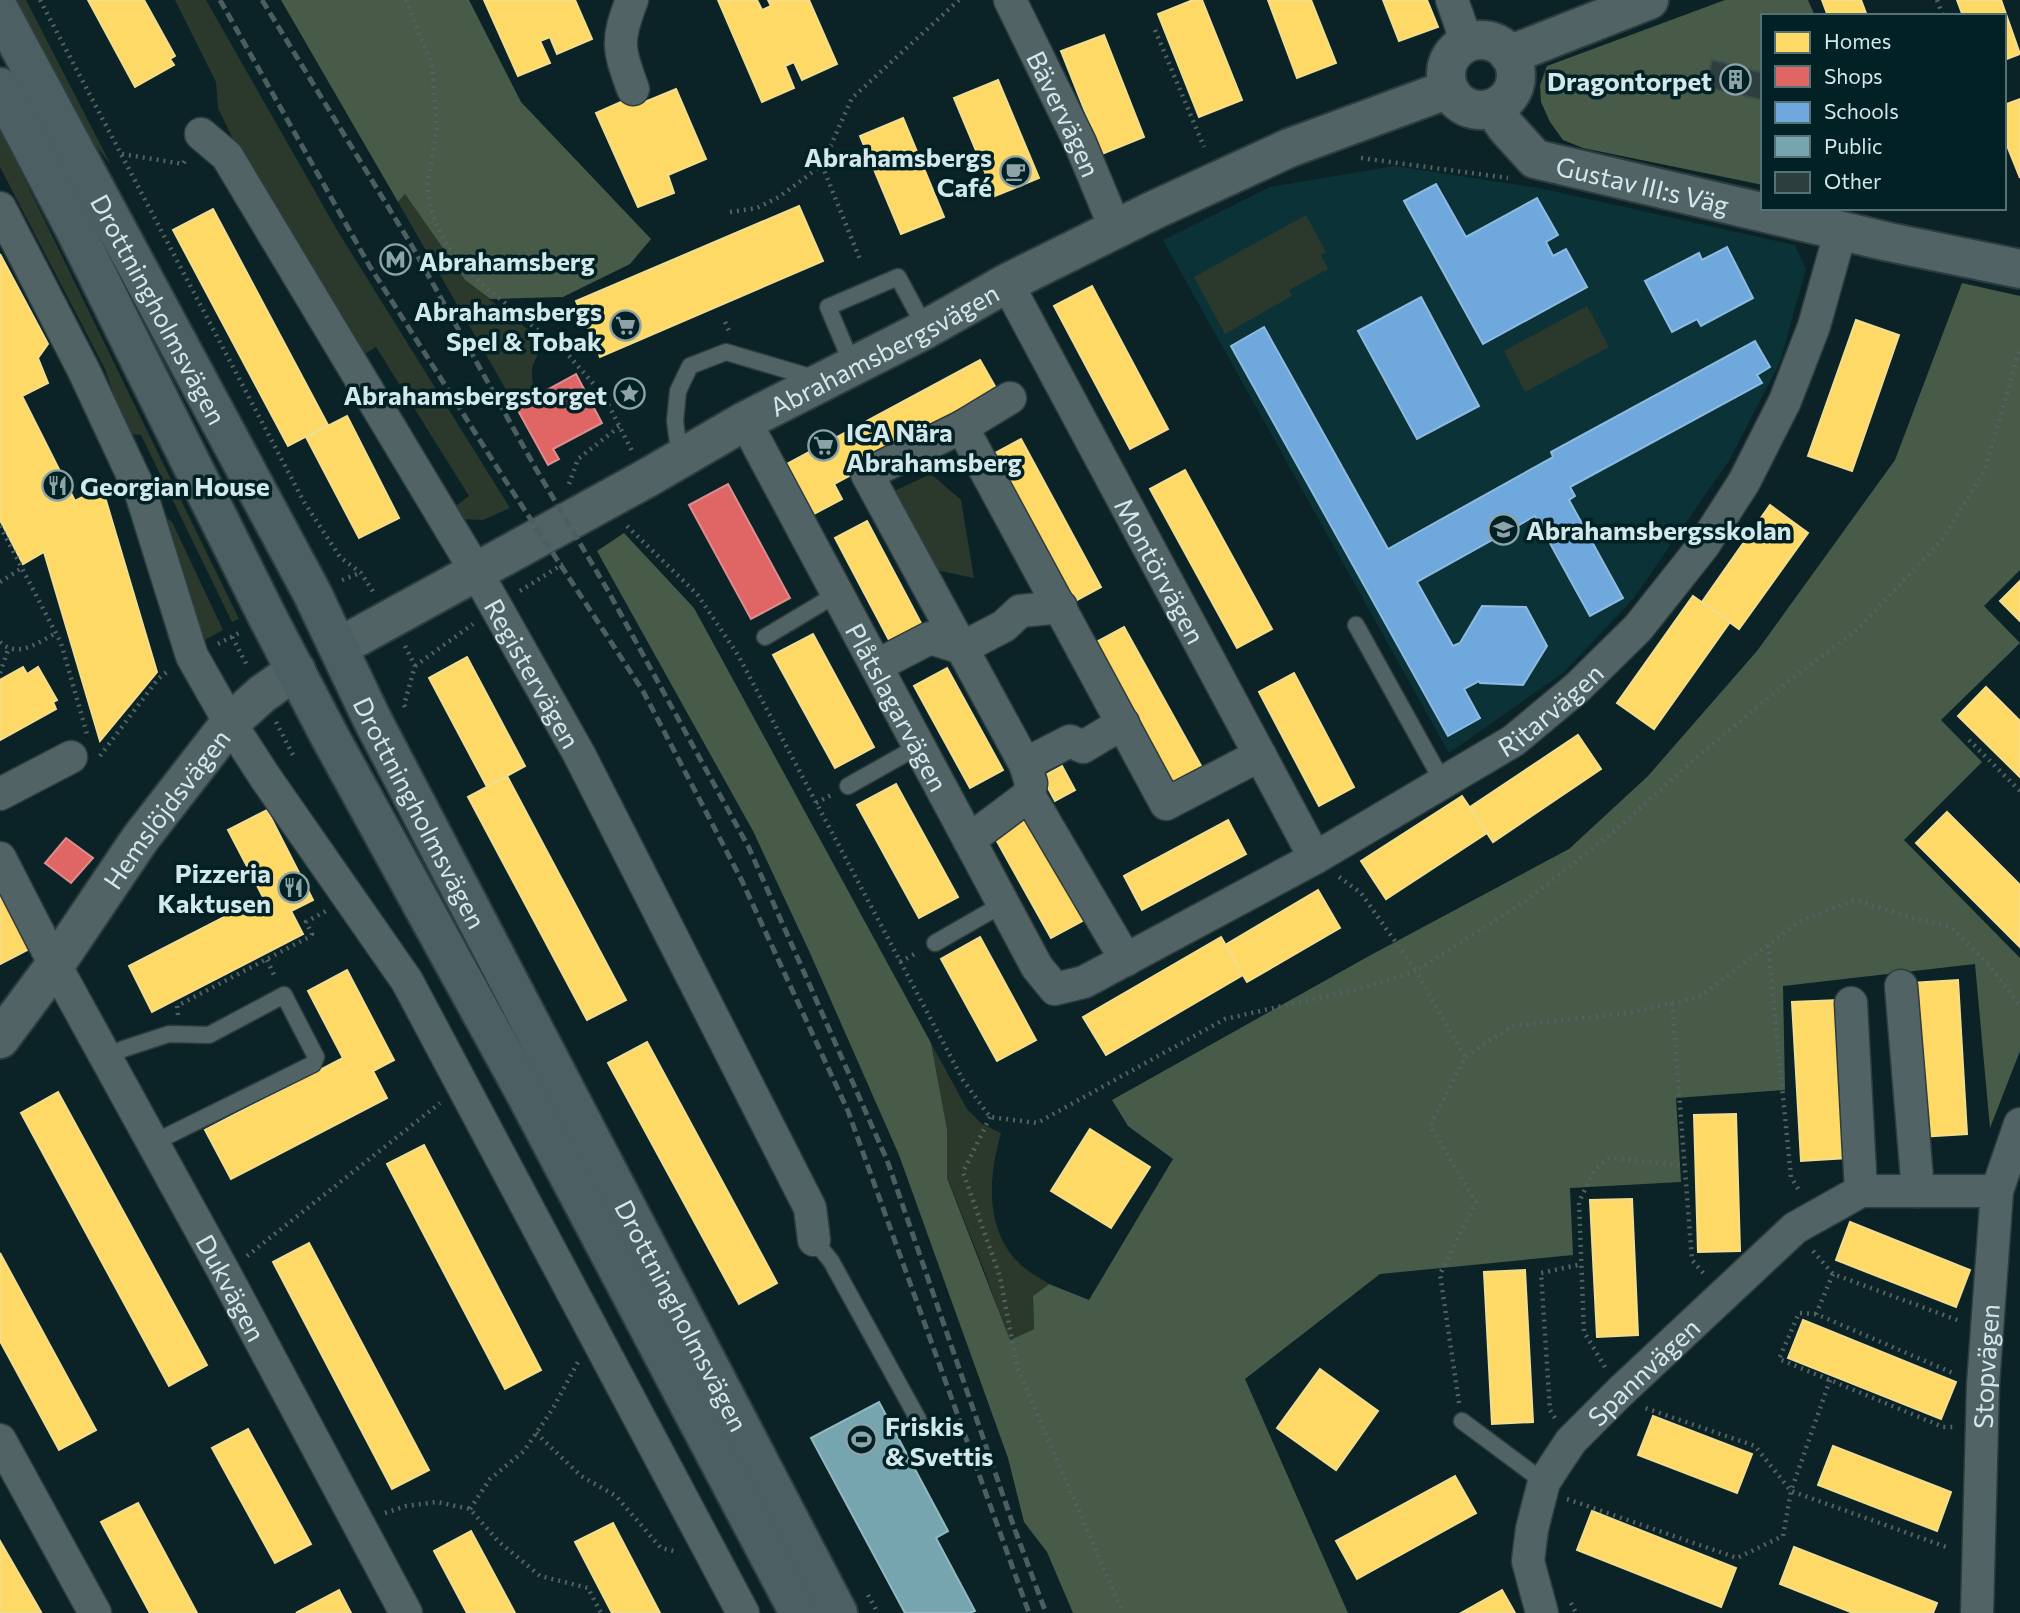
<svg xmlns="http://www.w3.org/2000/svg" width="2020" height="1613" font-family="Commissioner,sans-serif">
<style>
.built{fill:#0b3337}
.green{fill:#2a392b}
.forest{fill:#485b48}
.homes{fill:#ffd966;stroke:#f2de8e;stroke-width:2}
.shops{fill:#e06666;stroke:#dc8d8e;stroke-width:2}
.schools{fill:#6fa8dc;stroke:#8dbbe1;stroke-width:2}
.public{fill:#76a5af;stroke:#92b9c1;stroke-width:2}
.building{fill:#2c3e3d;stroke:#3b4e4d;stroke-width:2}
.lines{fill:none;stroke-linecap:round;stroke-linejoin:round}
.service-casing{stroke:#2d3d3f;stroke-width:19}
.minor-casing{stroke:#2d3d3f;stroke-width:35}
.tertiary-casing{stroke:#2d3d3f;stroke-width:42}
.secondary-casing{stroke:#2d3d3f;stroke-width:42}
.path{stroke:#526264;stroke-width:4.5;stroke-dasharray:2 5;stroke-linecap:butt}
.service{stroke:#526365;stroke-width:16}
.minor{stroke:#526365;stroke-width:32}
.tertiary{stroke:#526365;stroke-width:38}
.secondary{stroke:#4c5f62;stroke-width:38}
.rail{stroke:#4c5e60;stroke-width:5;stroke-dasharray:10 5;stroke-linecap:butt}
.labels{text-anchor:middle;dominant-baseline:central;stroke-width:7;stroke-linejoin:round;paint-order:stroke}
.poi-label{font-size:26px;font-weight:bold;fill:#d3e8ec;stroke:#022125;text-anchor:end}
.street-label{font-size:26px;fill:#d3e8ec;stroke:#022125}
</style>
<rect width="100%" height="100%" fill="#0b2326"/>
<polygon class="built" points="1394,166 1539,188 1795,245 1806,269 1780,362 1730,459 1633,599 1563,673 1449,753 1163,240 1270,187"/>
<g class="green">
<polygon points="10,0 26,0 111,165 70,113"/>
<polygon points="175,0 206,0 337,230 510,508 483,520 462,519 452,509 469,496 376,347 360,357 240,154 218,108 216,82"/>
<polygon points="0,129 239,619 232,622 141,435 127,434 105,369 0,167"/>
<path d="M405 194 465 280 545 343C531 365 528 371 537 396L516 407 398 202Z"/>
<polygon points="1306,215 1326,252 1321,255 1328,269 1289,290 1292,296 1225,334 1194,277"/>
<polygon points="1587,306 1609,347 1525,392 1504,351"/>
<polygon points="931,474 961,500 974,578 931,569 894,491"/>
<polygon points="167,518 172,522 223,630 195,645 186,593"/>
<path d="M931 1043 967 1109 982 1124 1001 1133C989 1175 984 1227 1018 1262 1026 1271 1039 1277 1049 1284L1033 1296 1034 1329 1009 1340 987 1278 947 1177V1129Z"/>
</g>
<g class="forest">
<polygon points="281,0 469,0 521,102 651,239 630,264 563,297 490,299 465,280 405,194 398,202"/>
<polygon points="1725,0 1808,0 1815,16 1763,16 1763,185 1583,148 1563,140 1550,122 1541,102 1540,85 1547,66"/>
<polygon points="1962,283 2020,296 2020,570 1984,606 2020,643 1941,720 1982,762 1904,840 2020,958 2020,1051 1990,1128 1975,964 1783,986 1785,1090 1676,1098 1681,1182 1570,1188 1573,1255 1380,1274 1245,1379 1348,1613 1073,1613 1047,1552 1024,1522 1008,1458 899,1155 810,953 753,831 597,551 624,533 694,608 931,1043 947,1129 947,1178 1010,1340 1034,1329 1033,1296 1049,1284 1089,1300 1173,1159 1128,1126 1112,1100 1369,956 1569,849 1648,776 1757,651 1895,460"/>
</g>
<g class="homes">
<polygon points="88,0 144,0 175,56 170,59 174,65 135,87"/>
<polygon points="484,0 575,0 592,39 557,54 550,37 540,41 550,63 518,76"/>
<polygon points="718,0 757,0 762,10 771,6 768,0 809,0 837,64 802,80 794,62 785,66 794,88 762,102"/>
<polygon points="1193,0 1202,0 1242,100 1199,117 1158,14"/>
<polygon points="1268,0 1311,0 1336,63 1297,78"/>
<polygon points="1383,0 1427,0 1438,27 1399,41"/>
<polygon points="1822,0 1861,0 1867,16 1828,16"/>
<polygon points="1957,0 2001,0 2020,54 2004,60 2004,16 1963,16"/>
<polygon points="1104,35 1144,137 1102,154 1061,51"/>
<polygon points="998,80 1039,178 995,196 954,98"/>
<polygon points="676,89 706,159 668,175 674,193 638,207 596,113 632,97 635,106"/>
<polygon points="2020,99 2020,178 2004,138 2004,105"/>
<polygon points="903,118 944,217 901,234 860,136"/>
<polygon points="799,206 823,261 600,357 576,301"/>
<polygon points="213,209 328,425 288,446 173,230"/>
<polygon points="0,254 48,344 38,358 48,383 22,396 75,501 102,487 157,672 100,741 44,552 23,564 0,520"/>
<polygon points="1092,286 1168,429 1130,449 1054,306"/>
<polygon points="1856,320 1899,335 1852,471 1808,456"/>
<polygon points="980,360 1000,395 834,484 842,499 814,514 787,464"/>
<polygon points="347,416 399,518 359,538 306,437"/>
<polygon points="1021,439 1101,587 1068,605 988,457"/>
<polygon points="1185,470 1272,629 1237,648 1150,489"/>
<polygon points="1770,505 1808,533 1739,629 1702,602"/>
<polygon points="867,521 922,625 890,642 835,538"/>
<polygon points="2020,581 2020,621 2000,601"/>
<polygon points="1693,596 1730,622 1654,729 1617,703"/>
<polygon points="1124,627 1205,773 1172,791 1091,645"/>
<polygon points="813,634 874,747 835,768 773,655"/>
<polygon points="467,657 525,766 487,787 429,678"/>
<polygon points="23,667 27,674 38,667 57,700 53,702 56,709 0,740 0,680"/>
<polygon points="947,668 1003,770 970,788 914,686"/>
<polygon points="1294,673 1354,787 1319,806 1259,692"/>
<polygon points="1986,687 2020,721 2020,777 1958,716"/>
<polygon points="1578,735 1601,769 1493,842 1470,807"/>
<polygon points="1062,766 1075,790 1055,801 1042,777"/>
<polygon points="507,776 626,1000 587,1020 468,797"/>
<polygon points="896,784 958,897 919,918 857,805"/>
<polygon points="1462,796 1487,833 1386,899 1361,861"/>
<polygon points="267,810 313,900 291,911 303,934 152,1012 129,966 263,897 228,830"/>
<polygon points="1947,812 2020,885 2020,947 1916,843"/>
<polygon points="1027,818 1084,920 1051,938 994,836"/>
<polygon points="1228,820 1246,854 1142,910 1124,876"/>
<polygon points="0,888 31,948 0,964"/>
<polygon points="1318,890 1340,928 1247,982 1225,945"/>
<polygon points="980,937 1036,1040 997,1061 941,959"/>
<polygon points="1221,937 1243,975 1106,1055 1083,1017"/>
<polygon points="347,970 394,1060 373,1071 387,1098 231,1179 205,1130 343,1058 308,991"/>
<polygon points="1958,980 1967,1134 1920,1137 1911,983"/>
<polygon points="1839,1000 1848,1158 1801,1161 1792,1002"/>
<polygon points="647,1042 777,1283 739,1304 608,1063"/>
<polygon points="58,1092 207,1365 169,1386 21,1113"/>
<polygon points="1736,1114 1740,1251 1698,1252 1694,1115"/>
<polygon points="1090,1129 1150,1167 1111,1228 1051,1191"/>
<polygon points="424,1145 541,1370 505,1389 387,1164"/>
<polygon points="1632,1199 1638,1335 1597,1337 1590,1200"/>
<polygon points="1850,1222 1970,1270 1956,1307 1836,1260"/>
<polygon points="309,1243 429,1470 392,1489 273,1262"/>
<polygon points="0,1253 96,1430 59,1450 0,1341"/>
<polygon points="1525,1270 1533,1422 1492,1424 1484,1272"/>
<polygon points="1803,1320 1956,1382 1941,1419 1788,1358"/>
<polygon points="1320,1369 1378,1411 1336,1470 1277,1428"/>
<polygon points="1653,1416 1752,1454 1737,1493 1638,1455"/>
<polygon points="248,1429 311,1544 275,1563 212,1448"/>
<polygon points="1833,1446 1951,1492 1937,1531 1818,1485"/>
<polygon points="1455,1476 1476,1513 1357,1579 1336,1541"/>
<polygon points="138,1503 197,1613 150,1613 101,1522"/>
<polygon points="1592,1511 1736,1568 1721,1607 1577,1550"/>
<polygon points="613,1523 660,1613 612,1613 575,1542"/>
<polygon points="471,1531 515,1613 467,1613 434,1551"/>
<polygon points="0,1541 41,1612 39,1613 0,1613"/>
<polygon points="1794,1547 1937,1603 1933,1613 1853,1613 1780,1584"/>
<polygon points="339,1590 351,1613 296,1613"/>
<polygon points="1502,1590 1515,1613 1461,1613"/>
</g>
<g class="shops">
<polygon points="576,374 602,423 553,449 559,459 548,465 516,407"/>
<polygon points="728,484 790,598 751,619 689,505"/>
<polygon points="66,838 93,858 71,883 45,863"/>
</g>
<g class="schools">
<polygon points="1436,184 1466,237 1537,198 1558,235 1546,242 1553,256 1566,249 1587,287 1483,344 1404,201"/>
<polygon points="1727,247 1753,298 1701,326 1697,319 1672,332 1645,281 1699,253 1702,260"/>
<polygon points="1421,297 1479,406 1417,439 1358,331"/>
<polygon points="1264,327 1388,549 1553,457 1551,452 1755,341 1770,367 1757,375 1762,383 1570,487 1575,496 1569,500 1623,598 1590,616 1535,516 1417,582 1453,646 1460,643 1482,606 1526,607 1547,646 1523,685 1480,683 1479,681 1464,689 1480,718 1448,736 1231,346"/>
</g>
<polygon class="public" points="879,1402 948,1531 936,1538 975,1611 970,1613 905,1613 811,1438"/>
<polygon class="building" points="1712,60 1763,73 1763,100 1706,87"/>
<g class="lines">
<defs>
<g id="service">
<polyline points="853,366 828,307 898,277 926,329"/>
<polyline points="680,458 675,421 678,391 690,366 726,352 817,379"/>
<polyline points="1356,625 1444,784"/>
<polyline points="765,637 837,594"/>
<polyline points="848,786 919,746"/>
<polyline points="935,943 1003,904"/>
<polyline points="106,1058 123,1049 169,1034 209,1035 284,995 316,1057 313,1064 153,1143"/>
<polyline points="814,1240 831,1261 918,1419"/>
<polyline points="1462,1421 1544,1482"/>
</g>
<g id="minor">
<path d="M632 0C616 41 618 48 633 89"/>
<path id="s1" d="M1010 0 1080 143 1116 230"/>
<polyline points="1452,0 1467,43"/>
<path id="s2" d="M201 134 227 156 477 573 579 754 810 1208 814 1240"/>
<polyline points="0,208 83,369 141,493 192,656 230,723 265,777 407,981 743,1613"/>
<path id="s3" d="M1007 283 1315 858"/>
<polyline points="1010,398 962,427 1166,804 1260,755"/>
<path id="s4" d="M745 421 1037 967 1055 989 1084 982 1315 858 1513 741 1578 687 1638 628 1703 546 1744 482 1785 401 1814 326 1841 230"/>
<polyline points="962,427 867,474 1025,764 1031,783 1029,795 969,840"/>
<polyline points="876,666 930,638 962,648 1004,626 1020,611 1061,607"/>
<polyline points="1025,764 1070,741 1083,747 1123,723"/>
<polyline points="0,794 71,757"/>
<polyline points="1029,795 1126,960"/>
<path id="s5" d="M0 858 55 965 225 1274 406 1613"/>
<polyline points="1901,986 1918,1191"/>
<polyline points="1851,1003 1861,1191"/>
<polyline points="0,1440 95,1613"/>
<path id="s6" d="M1542 1613 1528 1561 1532 1529 1544 1482 1557 1462 1571 1441 1620 1392 1795 1228 1861 1191H1997"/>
<path id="s7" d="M1977 1613 1983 1385 1997 1191 2020 1124"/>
</g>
<g id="tertiary">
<circle cx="1481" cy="75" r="35"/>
<polyline points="1509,55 1649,0"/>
<path id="s8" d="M1493 108 1506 127 1535 159 1889 242 2020 269"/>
<path id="s9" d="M339 647 647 478 745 421 926 329 1007 283 1154 210 1289 148 1449 89"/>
<path id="s10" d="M0 1039 55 965 140 839 230 723 262 694 296 670"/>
</g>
<g id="secondary">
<path id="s11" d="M0 11 312 593 372 719 838 1613"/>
<polyline points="0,87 75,230 268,618 330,737 524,1091 799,1613"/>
</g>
</defs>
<use href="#service" class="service-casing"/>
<use href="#minor" class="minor-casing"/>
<use href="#tertiary" class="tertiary-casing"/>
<use href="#secondary" class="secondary-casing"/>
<g class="path">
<polyline points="40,0 304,502 340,557 361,573 374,593"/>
<polyline points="406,0 432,65 437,128 427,186 432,212 444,241 476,279 570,357 604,396 632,451"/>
<polyline points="1937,0 1943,16"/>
<polyline points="1155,30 1204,147"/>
<polyline points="122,154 183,164 186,159"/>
<polyline points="1361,158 1508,178"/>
<polyline points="822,165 861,262"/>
<polyline points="730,212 757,208 779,197 822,165 852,98 959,0"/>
<polyline points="725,322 729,331"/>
<polyline points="474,389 475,396"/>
<polyline points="569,484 578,459 620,426"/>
<polyline points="0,526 61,643 87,734"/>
<polyline points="627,526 697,594 738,655 963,1080 990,1117 1037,1123 1225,1019 1366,987 1416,971 1465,1057"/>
<polyline points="342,580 360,573"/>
<polyline points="0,582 22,568"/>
<polyline points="520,591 563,564"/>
<polyline points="232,637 248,667"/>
<path d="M0 642C17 659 39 642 56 633"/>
<polyline points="218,644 241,632"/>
<polyline points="405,646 415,666 404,705 406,709"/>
<polyline points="415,666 473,624"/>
<polyline points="0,673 9,647"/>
<polyline points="276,722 294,757"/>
<polyline points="1969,740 2020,791"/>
<polyline points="100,756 158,679 168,671"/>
<polyline points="816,803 831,795"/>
<polyline points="1339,877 1361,893 1416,971 1527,900 1616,830 1699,755 1789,681 1858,629 1941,541 1984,472 2020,348"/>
<polyline points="1768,945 1791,1177 1800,1192"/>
<polyline points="267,960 276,979"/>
<polyline points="900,962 918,952"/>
<polyline points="1672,1003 1692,1260 1704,1274"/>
<polyline points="178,1015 177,1006 309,937 312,934 306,922 326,911"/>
<polyline points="990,1117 963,1172 1000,1277 1017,1367 1123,1613"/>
<polyline points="1813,1251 1833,1274 1960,1321"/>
<polyline points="247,1256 440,1103"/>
<polyline points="1833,1274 1816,1314 1955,1374"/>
<polyline points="1816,1314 1799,1313 1779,1359 1943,1427 1954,1427"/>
<polyline points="1605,1367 1584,1332 1579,1202 1594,1170 1609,1158 1684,1165"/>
<polyline points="1830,1380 1791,1491 1949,1548"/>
<polyline points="1459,1403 1440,1274 1476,1202 1430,1126 1465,1057 1512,1026 1628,1013 1699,997 1800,921 1855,900 1913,918 1951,927 1989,965 2020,1006"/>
<polyline points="1555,1418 1550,1410 1541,1273 1582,1264"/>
<polyline points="536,1433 581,1476 616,1496 661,1548 678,1552"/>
<polyline points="1567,1499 1737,1558 1783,1536 1791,1491 1755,1446 1645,1408"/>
<polyline points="470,1509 490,1479 524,1451 552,1410 578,1362"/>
<polyline points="385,1513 406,1506 437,1502 470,1509 498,1541 540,1576 588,1588 601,1613"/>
<polyline points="868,1595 878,1613"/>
<polyline points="1571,1603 1576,1613"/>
</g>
<use href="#service" class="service"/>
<use href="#minor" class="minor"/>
<use href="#tertiary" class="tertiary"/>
<use href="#secondary" class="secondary"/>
<g class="rail">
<polyline points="220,0 369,265 507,483 643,691 742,881 848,1111 1029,1613"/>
<polyline points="262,0 412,246 536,469 607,589 749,848 887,1160 1015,1530 1046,1613"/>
</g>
</g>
<defs>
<symbol id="building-ring" viewBox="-11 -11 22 22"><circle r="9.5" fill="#022125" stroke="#8da3a7" stroke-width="1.5"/><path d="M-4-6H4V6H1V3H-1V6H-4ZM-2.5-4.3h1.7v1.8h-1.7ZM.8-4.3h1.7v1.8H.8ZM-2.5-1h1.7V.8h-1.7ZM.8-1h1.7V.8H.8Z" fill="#8da3a7"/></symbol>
<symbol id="cafe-ring" viewBox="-11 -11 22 22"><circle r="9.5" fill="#022125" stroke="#8da3a7" stroke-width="1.5"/><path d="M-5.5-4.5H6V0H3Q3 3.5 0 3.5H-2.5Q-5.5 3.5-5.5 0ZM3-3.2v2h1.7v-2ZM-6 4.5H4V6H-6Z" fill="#8da3a7"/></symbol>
<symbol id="metro-ring" viewBox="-11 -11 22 22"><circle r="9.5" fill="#022125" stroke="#8da3a7" stroke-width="1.5"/><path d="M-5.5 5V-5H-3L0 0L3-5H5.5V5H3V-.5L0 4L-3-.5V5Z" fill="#8da3a7"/></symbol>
<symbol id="supermarket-ring" viewBox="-11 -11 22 22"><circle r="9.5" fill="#022125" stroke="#8da3a7" stroke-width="1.5"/><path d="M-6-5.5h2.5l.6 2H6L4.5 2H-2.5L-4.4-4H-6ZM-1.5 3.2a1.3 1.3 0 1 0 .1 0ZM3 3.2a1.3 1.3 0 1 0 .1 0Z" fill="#8da3a7"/></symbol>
<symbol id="sight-ring" viewBox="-11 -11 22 22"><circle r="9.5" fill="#022125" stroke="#8da3a7" stroke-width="1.5"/><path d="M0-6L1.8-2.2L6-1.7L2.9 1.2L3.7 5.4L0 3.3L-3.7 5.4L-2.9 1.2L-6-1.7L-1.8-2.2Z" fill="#8da3a7"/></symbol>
<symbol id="restaurant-ring" viewBox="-11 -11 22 22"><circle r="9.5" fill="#022125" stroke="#8da3a7" stroke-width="1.5"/><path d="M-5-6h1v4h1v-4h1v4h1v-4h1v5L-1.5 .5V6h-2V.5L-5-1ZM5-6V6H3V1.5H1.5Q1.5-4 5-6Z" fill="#8da3a7"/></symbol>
<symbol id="school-ring" viewBox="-11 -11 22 22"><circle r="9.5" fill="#022125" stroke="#8da3a7" stroke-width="1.5"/><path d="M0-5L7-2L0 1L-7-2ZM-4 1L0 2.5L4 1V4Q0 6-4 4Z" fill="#8da3a7"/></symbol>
<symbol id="stadium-ring" viewBox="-11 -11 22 22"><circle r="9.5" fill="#022125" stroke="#8da3a7" stroke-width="1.5"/><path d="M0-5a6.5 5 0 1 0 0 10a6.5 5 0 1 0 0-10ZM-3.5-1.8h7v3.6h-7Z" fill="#8da3a7"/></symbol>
</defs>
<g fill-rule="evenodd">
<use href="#building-ring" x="1718" y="62" width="35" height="35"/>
<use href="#cafe-ring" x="998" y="154" width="35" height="35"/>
<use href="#metro-ring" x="378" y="242" width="35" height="35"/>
<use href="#supermarket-ring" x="608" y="308" width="35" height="35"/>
<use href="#sight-ring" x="612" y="376" width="35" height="35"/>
<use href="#supermarket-ring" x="806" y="428" width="35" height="35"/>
<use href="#restaurant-ring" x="40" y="468" width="35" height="35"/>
<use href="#school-ring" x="1486" y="512" width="35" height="35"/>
<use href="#restaurant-ring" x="276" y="870" width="35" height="35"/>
<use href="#stadium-ring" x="844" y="1422" width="35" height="35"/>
</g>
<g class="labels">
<g class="poi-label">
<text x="1712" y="80">Dragontorpet</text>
<text x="992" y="156">Abrahamsbergs<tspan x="992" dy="30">Café</tspan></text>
<text x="419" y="260" text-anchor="start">Abrahamsberg</text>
<text x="602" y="310">Abrahamsbergs<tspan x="602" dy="30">Spel &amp; Tobak</tspan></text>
<text x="607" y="394">Abrahamsbergstorget</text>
<text x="846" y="431" text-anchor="start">ICA Nära<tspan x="846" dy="30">Abrahamsberg</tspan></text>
<text x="80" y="485" text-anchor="start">Georgian House</text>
<text x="1526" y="529" text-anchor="start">Abrahamsbergsskolan</text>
<text x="271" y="872">Pizzeria<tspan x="271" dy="30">Kaktusen</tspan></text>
<text x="885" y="1425" text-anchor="start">Friskis<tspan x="885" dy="30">&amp; Svettis</tspan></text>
</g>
<g class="street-label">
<text stroke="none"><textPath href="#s1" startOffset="126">Bävervägen</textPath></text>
<text stroke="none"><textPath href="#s8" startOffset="177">Gustav III:s Väg</textPath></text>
<text stroke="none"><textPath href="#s11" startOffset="338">Drottningholmsvägen</textPath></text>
<text stroke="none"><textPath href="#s9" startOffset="621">Abrahamsbergsvägen</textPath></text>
<text stroke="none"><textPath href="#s3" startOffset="326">Montörvägen</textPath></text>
<text stroke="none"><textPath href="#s2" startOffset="635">Registervägen</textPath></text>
<text stroke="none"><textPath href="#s4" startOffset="324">Plåtslagarvägen</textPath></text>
<text stroke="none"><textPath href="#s4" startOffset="1218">Ritarvägen</textPath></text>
<text stroke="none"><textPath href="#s10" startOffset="284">Hemslöjdsvägen</textPath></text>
<text stroke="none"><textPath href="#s11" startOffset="905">Drottningholmsvägen</textPath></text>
<text stroke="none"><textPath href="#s5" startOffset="488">Dukvägen</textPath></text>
<text stroke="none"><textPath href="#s11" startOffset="1472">Drottningholmsvägen</textPath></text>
<text stroke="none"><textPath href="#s7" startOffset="247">Stopvägen</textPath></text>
<text stroke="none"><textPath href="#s6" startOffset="284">Spannvägen</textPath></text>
</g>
</g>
<rect x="1761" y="14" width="245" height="196" fill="#022125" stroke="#567175" stroke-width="2"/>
<rect x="1775" y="32" width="35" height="21" fill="#ffd966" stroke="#567175" stroke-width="2"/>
<text x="1824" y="49" font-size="21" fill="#d3e8ec">Homes</text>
<rect x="1775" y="66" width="35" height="21" fill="#e06666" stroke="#567175" stroke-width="2"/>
<text x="1824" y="84" font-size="21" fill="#d3e8ec">Shops</text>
<rect x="1775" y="102" width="35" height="21" fill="#6fa8dc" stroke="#567175" stroke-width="2"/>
<text x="1824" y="119" font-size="21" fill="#d3e8ec">Schools</text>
<rect x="1775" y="136" width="35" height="21" fill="#76a5af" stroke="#567175" stroke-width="2"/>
<text x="1824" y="154" font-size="21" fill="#d3e8ec">Public</text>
<rect x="1775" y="172" width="35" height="21" fill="#2c3e3d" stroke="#567175" stroke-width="2"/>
<text x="1824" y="189" font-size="21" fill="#d3e8ec">Other</text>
</svg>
